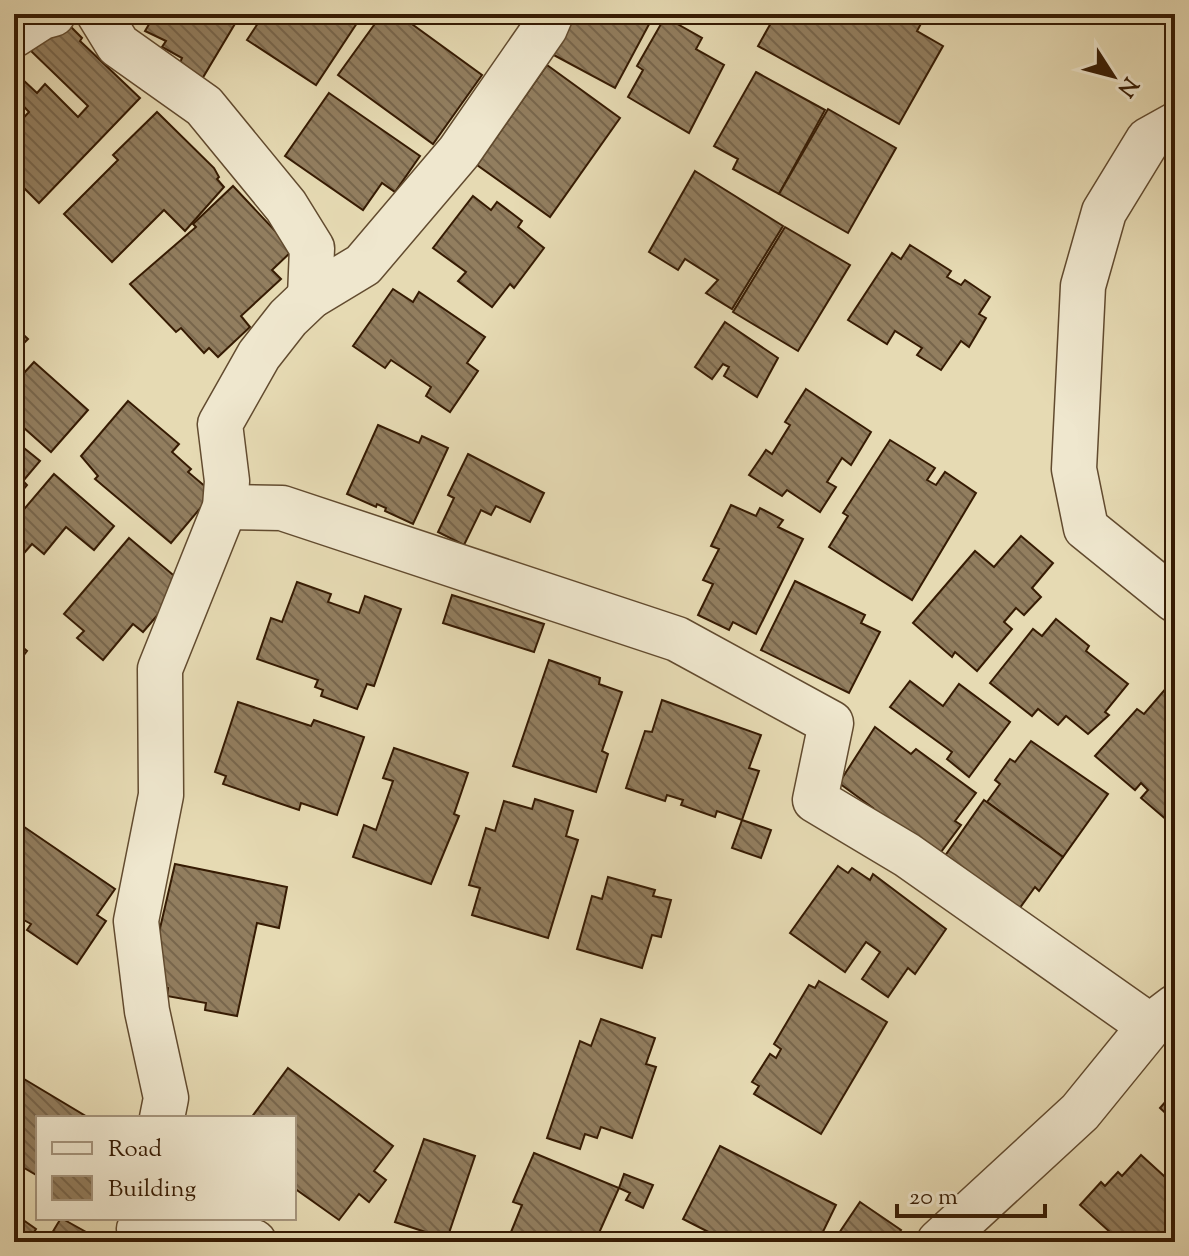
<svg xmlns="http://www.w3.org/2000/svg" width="1189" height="1256" font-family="'Sorts Mill Goudy',serif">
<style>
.building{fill:url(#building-back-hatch);stroke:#361b03;stroke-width:2}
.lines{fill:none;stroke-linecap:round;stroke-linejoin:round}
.street-casing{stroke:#624b2f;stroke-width:47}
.street{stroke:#efe7ce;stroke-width:44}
</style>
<defs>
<pattern id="building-back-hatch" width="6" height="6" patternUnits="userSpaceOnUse" patternTransform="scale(2)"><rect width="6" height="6" fill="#927e5f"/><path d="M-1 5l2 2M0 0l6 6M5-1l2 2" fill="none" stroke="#78664c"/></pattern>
</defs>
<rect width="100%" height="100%" fill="#e6dab3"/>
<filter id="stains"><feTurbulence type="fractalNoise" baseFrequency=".0025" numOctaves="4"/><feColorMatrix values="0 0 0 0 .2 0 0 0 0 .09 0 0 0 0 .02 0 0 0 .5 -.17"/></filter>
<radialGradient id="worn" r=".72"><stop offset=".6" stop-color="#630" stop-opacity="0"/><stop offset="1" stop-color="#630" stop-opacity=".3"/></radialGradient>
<g class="building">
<polygon points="155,14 234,14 239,17 202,79 179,65 182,58 162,47 166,41 145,31"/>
<polygon points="264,14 363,14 316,85 247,40"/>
<polygon points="382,14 398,14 482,75 433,144 338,75"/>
<polygon points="571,14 654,15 615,88 550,53"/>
<polygon points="776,14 912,14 923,20 917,31 943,46 899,124 758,46"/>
<polygon points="665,17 702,38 696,49 724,65 689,133 628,97 643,70 637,66"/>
<polygon points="62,18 82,38 80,41 140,98 39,203 14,178 14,128 29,112 14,96 14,88 22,79 37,93 45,84 78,117 88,106 31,51"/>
<polygon points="547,65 620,118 550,217 477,165"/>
<polygon points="756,72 825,110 779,194 733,169 738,159 714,146"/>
<polygon points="329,93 420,156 395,192 382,183 363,210 285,156"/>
<polygon points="828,109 896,148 848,233 779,194"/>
<polygon points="157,112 214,168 219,177 217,179 224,187 185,231 164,210 112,262 64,214 118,160 113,155"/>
<polygon points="695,171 783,226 732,309 706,293 718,280 685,259 678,270 649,252"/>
<polygon points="233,186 293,250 272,270 281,279 241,316 250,327 218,357 209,348 204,353 181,328 176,332 130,284 196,227 193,224"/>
<polygon points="473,196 491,210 497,202 522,221 518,227 544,248 514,288 510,284 492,307 458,281 466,272 433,248"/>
<polygon points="785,227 850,265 798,351 733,312"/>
<polygon points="910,245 951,271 947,277 961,285 965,280 990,297 979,314 986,318 969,347 961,341 941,370 917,355 922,348 895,331 887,344 848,320 892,253 901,259"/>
<polygon points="393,289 413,302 419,292 485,337 467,363 478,371 450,412 426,396 431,387 391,360 385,368 353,346"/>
<polygon points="725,322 778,358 757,397 724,376 729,367 723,364 712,379 695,367"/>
<polygon points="14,326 28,339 16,351 14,349"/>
<polygon points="34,362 88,410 51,452 14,419 14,384"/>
<polygon points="806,389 871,432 851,465 842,458 827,482 836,487 820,512 787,490 782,496 749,475 766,450 772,454 790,425 785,422"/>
<polygon points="128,401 179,444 172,452 191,469 188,472 213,493 171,543 95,479 98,476 81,456"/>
<polygon points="378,425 419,443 422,436 448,448 413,524 385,511 386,508 377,504 376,507 347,494"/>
<polygon points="14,440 40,461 23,481 27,485 14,501"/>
<polygon points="890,440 935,468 927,480 936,485 945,472 976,493 912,600 829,547 848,516 843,513"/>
<polygon points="468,454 544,493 530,522 496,506 491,515 481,510 464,545 438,532 454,498 448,495"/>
<polygon points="54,474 114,526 94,550 66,527 44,554 32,544 18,560 14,556 14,521"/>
<polygon points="731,505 756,516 760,508 783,520 778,527 803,539 756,634 733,622 729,630 698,615 713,584 703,580 719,549 711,546"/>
<polygon points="1021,536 1053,563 1032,588 1041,597 1024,615 1016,608 1004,622 1012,629 977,671 955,652 952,657 913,623 975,551 994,567"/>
<polygon points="129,538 184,584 143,632 133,624 103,660 77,638 84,631 64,614"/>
<polygon points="795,581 865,615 861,623 880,632 849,693 761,650"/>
<polygon points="297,582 331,594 328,602 359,613 365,596 401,609 374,686 367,684 357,709 321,696 323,690 315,687 318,680 257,659 271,618 282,622"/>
<polygon points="452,595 544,624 534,652 443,623"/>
<polygon points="1056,619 1089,646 1086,651 1128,684 1105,712 1109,715 1088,734 1066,716 1058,725 1038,709 1032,716 990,683 1033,629 1042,636"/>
<polygon points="14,640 27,651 14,668"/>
<polygon points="549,660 600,678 599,684 622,692 602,751 608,754 596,792 513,766"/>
<polygon points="1174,679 1175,680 1175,827 1141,798 1148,790 1141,783 1135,790 1095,756 1137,709 1144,714"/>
<polygon points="910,681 943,706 959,684 1010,722 969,777 947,759 952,752 890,707"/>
<polygon points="662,700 761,735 749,768 759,771 742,820 717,811 715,817 681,805 683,800 667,795 665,801 626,788 645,731 652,732"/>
<polygon points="238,702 311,726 314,720 364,737 337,815 301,803 299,810 223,784 226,776 215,772"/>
<polygon points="875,727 911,754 916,749 976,793 955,821 961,825 935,860 870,813 873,808 839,783"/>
<polygon points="1031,741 1108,794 1063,857 987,802 1000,784 995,780 1010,759 1015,762"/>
<polygon points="394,748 468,773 454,814 459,816 431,884 353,857 364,825 376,830 393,781 383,778"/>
<polygon points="535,799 573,811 566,836 578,840 548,938 472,915 480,888 469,885 486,828 495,831 504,801 532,809"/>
<polygon points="984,800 1063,857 1039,891 1035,887 1014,916 940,863"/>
<polygon points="14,820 115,889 97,915 106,921 77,964 27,930 31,924 22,919 19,924 14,921"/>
<polygon points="742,820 771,830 761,858 732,848"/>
<polygon points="175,864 287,887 279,928 257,923 237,1016 205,1010 206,1003 167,996 168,988 147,984"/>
<polygon points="838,866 848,873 852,868 870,880 873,874 946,929 915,974 908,968 888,997 862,979 880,952 866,942 845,972 790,933"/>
<polygon points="608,877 655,890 653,896 671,900 661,937 652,935 642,968 577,949 592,896 602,899"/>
<polygon points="819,981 887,1022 821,1134 754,1094 759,1086 752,1082 770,1054 776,1058 781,1049 774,1044 809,985 815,988"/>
<polygon points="601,1019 655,1038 646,1064 656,1067 632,1138 601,1127 597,1138 585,1134 580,1149 547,1138 580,1041 591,1046"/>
<polygon points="288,1068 393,1146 374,1171 386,1180 369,1202 359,1194 339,1220 294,1188 294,1118 251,1118"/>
<polygon points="14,1073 89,1118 38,1118 38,1176 14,1162"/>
<polygon points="1175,1091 1175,1122 1160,1108"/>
<polygon points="424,1139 475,1156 447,1239 395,1222"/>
<polygon points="720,1146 836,1205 818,1242 728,1242 683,1219"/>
<polygon points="534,1153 619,1188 595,1242 507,1242 522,1205 513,1202"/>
<polygon points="1141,1155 1175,1186 1175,1226 1161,1242 1121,1242 1080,1205 1101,1182 1105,1186 1118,1172 1122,1176"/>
<polygon points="624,1174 653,1185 643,1208 626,1200 630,1193 619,1188"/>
<polygon points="860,1202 901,1230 893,1242 833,1242"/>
<polygon points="14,1206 23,1211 19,1217 36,1229 28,1242 14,1242"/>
<polygon points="61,1218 104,1242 54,1242 49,1238"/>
</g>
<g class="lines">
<defs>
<g id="street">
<polyline points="99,14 118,45 204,106 286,206 312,248 310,297"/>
<polyline points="14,35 42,17 53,14"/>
<polyline points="1175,125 1148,140 1104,212 1083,286 1074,469 1086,528 1175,600"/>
<polyline points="225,507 282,508 677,639 831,723 815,800 907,855 1150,1026"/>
<polyline points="162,1118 166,1098 147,1011 136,921 161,795 160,669 225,507 227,481 220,424 259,355 288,318 310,297 363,265 459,152 545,28 551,14"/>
<polyline points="139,1229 225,1234 254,1242"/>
<polyline points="939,1242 1080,1112 1150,1026 1175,1007"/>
</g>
</defs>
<use href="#street" class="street-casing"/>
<use href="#street" class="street"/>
</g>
<rect width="1189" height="1256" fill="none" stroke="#e6dab3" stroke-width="48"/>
<rect x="16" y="16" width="1157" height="1224" fill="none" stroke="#361b03" stroke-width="4"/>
<rect x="24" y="24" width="1141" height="1208" fill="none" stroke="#361b03" stroke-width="2"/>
<rect x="36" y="1116" width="260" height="104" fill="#efe7ce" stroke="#a5957d" stroke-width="2"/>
<rect x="52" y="1142" width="40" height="12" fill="#efe7ce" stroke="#a5957d" stroke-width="2"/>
<text x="108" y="1156" font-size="24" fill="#361b03">Road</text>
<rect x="52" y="1176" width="40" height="24" fill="url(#building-back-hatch)" stroke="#a5957d" stroke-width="2"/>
<text x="108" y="1196" font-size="24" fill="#361b03">Building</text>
<g transform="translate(1113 76) rotate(126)" stroke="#efe7ce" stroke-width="6" paint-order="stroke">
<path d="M0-6L14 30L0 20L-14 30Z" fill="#361b03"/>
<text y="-12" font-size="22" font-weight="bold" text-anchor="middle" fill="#361b03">N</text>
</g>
<path d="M897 1204v12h148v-12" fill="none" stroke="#361b03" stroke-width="4"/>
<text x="909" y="1204" font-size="24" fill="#361b03" stroke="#efe7ce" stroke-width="6" paint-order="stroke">20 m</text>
<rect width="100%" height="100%" filter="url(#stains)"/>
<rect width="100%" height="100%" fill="url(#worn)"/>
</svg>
